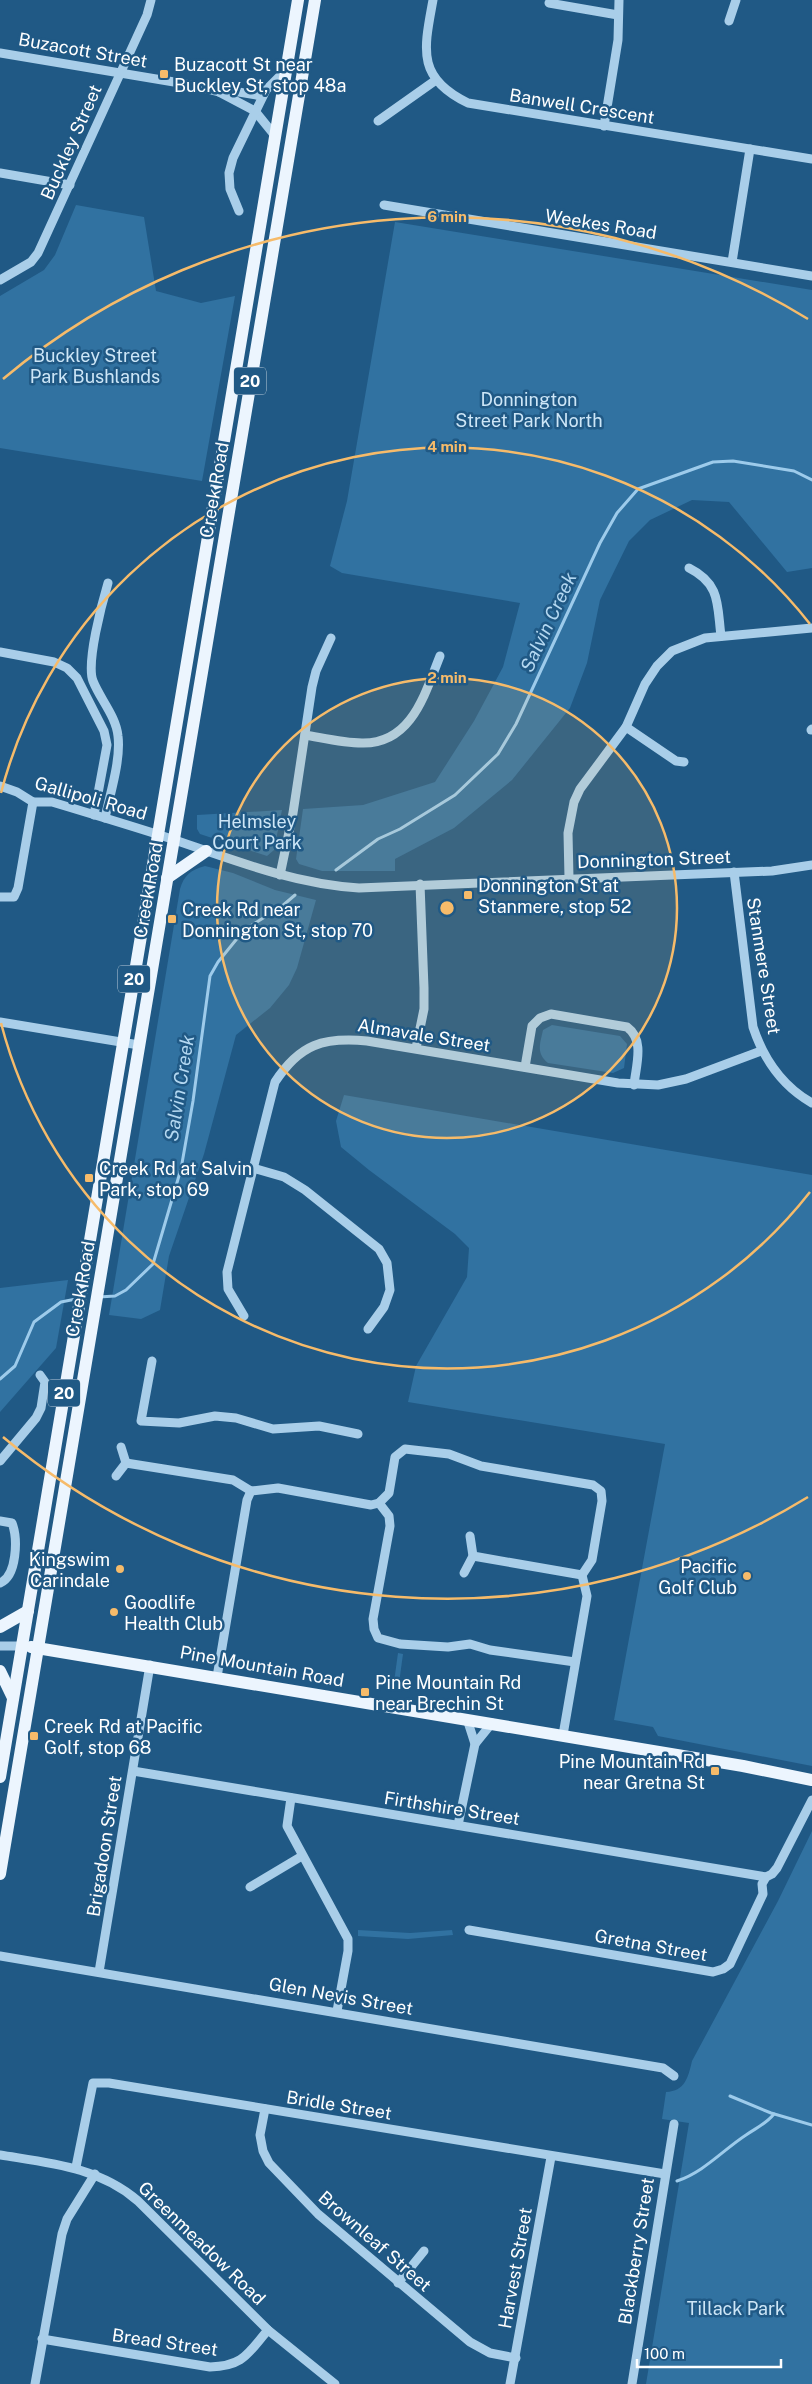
<svg xmlns="http://www.w3.org/2000/svg" width="812" height="2384" font-family="'Public Sans',sans-serif">
<style>
.green{fill:#3172a1}
.lines{fill:none;stroke-linecap:round;stroke-linejoin:round}
.stream{stroke:#9dcbeb;stroke-width:3}
.minor{stroke:#a9cee9;stroke-width:9}
.major{stroke:#ecf5fe;stroke-width:12}
.ring{fill:none;stroke:#f6bb6a;stroke-width:2.5}
.poi-dot{fill:#f6bb6a;stroke:#205985;stroke-width:2}
.labels{text-anchor:middle;dominant-baseline:central;stroke-width:5;stroke-linejoin:round;paint-order:stroke}
.shield{fill:#205985;stroke:#bccdda;stroke-width:1}
.shield-label{font-size:16px;font-weight:bold;fill:#fff}
.street-label{font-size:18px;fill:#fff;stroke:#205985}
.poi-label{font-size:18px;fill:#fff;stroke:#205985;text-anchor:start}
.park-label{font-size:18px;fill:#cde6f7;stroke:#205985}
.water-label{font-size:19px;font-style:italic;fill:#b4d8f1;stroke:#205985}
.centre{fill:#f6bb6a;stroke:#205985;stroke-width:2.5}
.ring-label{font-size:15px;text-anchor:middle;font-weight:bold;fill:#f6bb6a;stroke:#205985;stroke-width:5;stroke-linejoin:round;paint-order:stroke}
</style>
<rect width="100%" height="100%" fill="#205985"/>
<g class="green">
<polygon points="76,205 144,217 156,291 201,303 235,296 202,481 0,448 0,296 44,270 55,255"/>
<polygon points="395,222 812,290 812,568 787,572 729,502 692,500 650,520 629,541 600,600 587,663 570,708 512,780 454,828 395,859 395,871 322,871 299,864 296,859 303,809 363,805 435,782 474,721 503,667 520,603 342,573 330,566 347,501"/>
<polygon points="282,810 274,850 267,856 200,834 197,829 197,815"/>
<path d="M205 866 233 873 275 890 316 900 297 968 289 985 270 1008 236 1035 204 1154 169 1256 160 1310 141 1319 109 1315 180 889C184 875 191 870 205 866Z"/>
<path d="M552 1025 620 1036 627 1044 624 1068 613 1073 548 1063C536 1053 540 1044 543 1030Z"/>
<polygon points="344,1095 812,1175 812,1766 658,1736 653,1727 614,1720 665,1444 408,1402 416,1366 467,1277 469,1248 455,1234 369,1170 341,1147 336,1121"/>
<polygon points="68,1280 56,1348 0,1412 0,1288"/>
<polygon points="398,1653 403,1654 399,1683 394,1682"/>
<path d="M812 1831V2384H646L689 2123 662 2119 666 2092C685 2091 688 2078 692 2061L778 1901Z"/>
<polygon points="358,1930 410,1933 452,1930 453,1935 408,1939 358,1936"/>
</g>
<g class="lines">
<g class="stream">
<polyline points="336,870 378,839 400,829 455,795 498,754 516,724 600,543 617,513 638,489 713,462 733,461 794,471 812,480"/>
<polyline points="99,1297 115,1296 126,1290 153,1264 181,1169 193,1101 210,976 218,962 244,930 281,907 295,895"/>
<polyline points="0,1379 15,1366 34,1322 61,1302 76,1299"/>
<polyline points="730,2096 771,2113 812,2125"/>
<path d="M677 2181C704 2172 723 2150 746 2135 756 2128 766 2124 774 2114"/>
</g>
<g class="minor">
<path d="M433 0C424 49 416 78 468 103L812 159"/>
<polyline points="549,3 618,15"/>
<polyline points="729,21 736,0"/>
<polyline points="0,53 186,84 219,92 255,111 276,137"/>
<polyline points="219,92 233,91 262,96"/>
<polyline points="378,121 436,80"/>
<polyline points="604,126 618,40 619,0"/>
<polyline points="0,173 70,185"/>
<polyline points="384,205 812,276"/>
<polyline points="239,211 230,189 229,173 233,158 266,90 286,70"/>
<polyline points="732,262 750,149"/>
<polyline points="0,280 31,262 38,253 147,15 151,0"/>
<path d="M689 568C721 584 717 605 721 636"/>
<polyline points="0,652 54,662 67,668 77,678 104,731 107,745 94,815"/>
<polyline points="626,727 676,761 684,762"/>
<polyline points="811,730 812,729"/>
<path d="M305 735C323 738 343 743 362 743 412 744 425 693 440 656"/>
<path d="M0 786 17 792 33 802H52C92 814 132 826 172 839 233 860 294 884 359 888L772 871 812 865"/>
<path d="M105 818C110 794 121 760 118 736 116 716 100 699 93 681 86 663 102 603 108 583"/>
<path d="M734 872 753 1027C764 1060 782 1086 812 1103"/>
<polyline points="280,875 293,813 312,687 316,671 331,638"/>
<polyline points="569,878 568,833 574,802 580,789 626,727 645,684 657,666 672,651 705,638 812,628"/>
<polyline points="0,897 14,897 18,888 33,802"/>
<polyline points="0,1022 139,1045"/>
<polyline points="416,1048 424,1009 424,988 420,884"/>
<path d="M525 1067 532 1026 540 1018 551 1014 627 1027C645 1040 636 1065 634 1085"/>
<polyline points="253,1168 284,1177 305,1190 379,1249 387,1263 390,1290 384,1307 368,1329"/>
<path d="M244 1316 228 1289 227 1272 275 1082C300 1044 323 1037 367 1041L618 1083 658 1085 686 1079 761 1051"/>
<polyline points="152,1361 141,1421 179,1423 215,1416 236,1418 273,1429 319,1426 358,1434"/>
<polyline points="0,1461 36,1418 41,1408 45,1382 40,1375"/>
<polyline points="126,1463 233,1480 251,1491"/>
<polyline points="116,1476 126,1463 121,1447"/>
<polyline points="379,1503 389,1516 390,1526 373,1619 374,1629 378,1638 400,1644 448,1647 470,1644 490,1650 575,1662"/>
<path d="M0 1521 12 1523C18 1539 17 1576 0 1583"/>
<polyline points="473,1556 582,1575"/>
<polyline points="464,1573 473,1556 470,1536"/>
<polyline points="0,1646 22,1646"/>
<polyline points="217,1677 247,1500 251,1491 278,1488 371,1505 379,1503 389,1493 395,1457 405,1449 449,1454 481,1466 593,1485 601,1491 602,1501 592,1560 582,1575 587,1596 563,1735"/>
<polyline points="475,1744 492,1723"/>
<polyline points="133,1771 766,1877"/>
<polyline points="291,1798 287,1826 348,1939 348,1951 337,2011"/>
<polyline points="458,1825 475,1744 467,1719"/>
<polyline points="250,1887 302,1856"/>
<polyline points="469,1930 713,1972 723,1969 730,1964 763,1894 762,1884 766,1877 772,1874 777,1868 812,1800"/>
<polyline points="0,1956 663,2068 674,2076"/>
<polyline points="99,1972 150,1665"/>
<polyline points="265,2109 260,2135 263,2151 269,2163 318,2214 470,2342 490,2353 516,2358"/>
<path d="M0 2155C49 2163 99 2167 138 2201L268 2330 335 2384"/>
<polyline points="76,2167 93,2083 109,2083 665,2174"/>
<polyline points="398,2283 424,2251"/>
<path d="M42 2339 210 2367C244 2366 248 2353 268 2330"/>
<polyline points="35,2384 62,2234 67,2219 95,2174"/>
<polyline points="510,2384 551,2157"/>
<polyline points="632,2384 674,2124"/>
</g>
<g class="major">
<polyline points="167,878 206,851"/>
<polyline points="0,1627 28,1611"/>
<polyline points="31,1647 743,1766 812,1780"/>
<polyline points="0,1671 13,1698"/>
<polyline points="0,1777 298,0"/>
<polyline points="0,1874 315,0"/>
</g>
</g>
<circle cx="447" cy="908" r="230" fill="#f6bb6a" fill-opacity=".12"/>
<g class="ring">
<circle cx="447" cy="908" r="230"/>
<path d="M810 1192A461 461 0 0 1 1 1023M1 793A461 461 0 0 1 810 624"/>
<path d="M808 1497A691 691 0 0 1 3 1437M3 379A691 691 0 0 1 808 319"/>
</g>
<g class="poi-dot">
<rect x="159" y="69" width="10" height="10" rx="2.5"/>
<rect x="463" y="890" width="10" height="10" rx="2.5"/>
<rect x="167" y="914" width="10" height="10" rx="2.5"/>
<rect x="84" y="1173" width="10" height="10" rx="2.5"/>
<circle cx="120" cy="1569" r="5"/>
<circle cx="747" cy="1576" r="5"/>
<circle cx="114" cy="1612" r="5"/>
<rect x="360" y="1687" width="10" height="10" rx="2.5"/>
<rect x="29" y="1731" width="10" height="10" rx="2.5"/>
<rect x="710" y="1766" width="10" height="10" rx="2.5"/>
</g>
<g class="labels">
<g class="shield">
<rect x="234" y="367.5" width="32" height="27" rx="4"/>
<rect x="118" y="965.5" width="32" height="27" rx="4"/>
<rect x="48" y="1379.5" width="32" height="27" rx="4"/>
</g>
<g class="shield-label">
<text x="250" y="381">20</text>
<text x="134" y="979">20</text>
<text x="64" y="1393">20</text>
</g>
<g class="street-label">
<text transform="translate(83 50) rotate(10)">Buzacott Street</text>
<text transform="translate(582 106) rotate(9)">Banwell Crescent</text>
<text transform="translate(71 142) rotate(-66)">Buckley Street</text>
<text transform="translate(601 224) rotate(9)">Weekes Road</text>
<text transform="translate(214 490) rotate(-80)">Creek Road</text>
<text transform="translate(91 798) rotate(16)">Gallipoli Road</text>
<text transform="translate(654 859) rotate(-2)">Donnington Street</text>
<text transform="translate(148 890) rotate(-80)">Creek Road</text>
<text transform="translate(764 966) rotate(81)">Stanmere Street</text>
<text transform="translate(424 1035) rotate(9)">Almavale Street</text>
<text transform="translate(80 1289) rotate(-80)">Creek Road</text>
<text transform="translate(262 1666) rotate(10)">Pine Mountain Road</text>
<text transform="translate(452 1808) rotate(9)">Firthshire Street</text>
<text transform="translate(104 1846) rotate(-81)">Brigadoon Street</text>
<text transform="translate(651 1945) rotate(10)">Gretna Street</text>
<text transform="translate(341 1996) rotate(10)">Glen Nevis Street</text>
<text transform="translate(339 2105) rotate(9)">Bridle Street</text>
<text transform="translate(375 2241) rotate(41)">Brownleaf Street</text>
<text transform="translate(202 2243) rotate(44)">Greenmeadow Road</text>
<text transform="translate(636 2251) rotate(-81)">Blackberry Street</text>
<text transform="translate(515 2268) rotate(-80)">Harvest Street</text>
<text transform="translate(165 2342) rotate(8)">Bread Street</text>
</g>
<g class="poi-label">
<text x="174" y="64">Buzacott St near<tspan x="174" dy="21">Buckley St, stop 48a</tspan></text>
<text x="478" y="885">Donnington St at<tspan x="478" dy="21">Stanmere, stop 52</tspan></text>
<text x="182" y="909">Creek Rd near<tspan x="182" dy="21">Donnington St, stop 70</tspan></text>
<text x="99" y="1168">Creek Rd at Salvin<tspan x="99" dy="21">Park, stop 69</tspan></text>
<text x="110" y="1559" text-anchor="end">Kingswim<tspan x="110" dy="21">Carindale</tspan></text>
<text x="737" y="1566" text-anchor="end">Pacific<tspan x="737" dy="21">Golf Club</tspan></text>
<text x="124" y="1602">Goodlife<tspan x="124" dy="21">Health Club</tspan></text>
<text x="375" y="1682">Pine Mountain Rd<tspan x="375" dy="21">near Brechin St</tspan></text>
<text x="44" y="1726">Creek Rd at Pacific<tspan x="44" dy="21">Golf, stop 68</tspan></text>
<text x="705" y="1761" text-anchor="end">Pine Mountain Rd<tspan x="705" dy="21">near Gretna St</tspan></text>
</g>
<g class="park-label">
<text x="95" y="355">Buckley Street<tspan x="95" dy="21">Park Bushlands</tspan></text>
<text x="529" y="399">Donnington<tspan x="529" dy="21">Street Park North</tspan></text>
<text x="257" y="821">Helmsley<tspan x="257" dy="21">Court Park</tspan></text>
<text x="736" y="2308">Tillack Park</text>
</g>
<g class="water-label">
<text transform="translate(548 622) rotate(-65)">Salvin Creek</text>
<text transform="translate(179 1088) rotate(-81)">Salvin Creek</text>
</g>
</g>
<circle cx="447" cy="908" r="8" class="centre"/>
<g class="ring-label">
<text x="447" y="222">6 min</text>
<text x="447" y="452">4 min</text>
<text x="447" y="683">2 min</text>
</g>
<path d="M637 2359v8h144v-8" fill="none" stroke="#ffffff" stroke-width="2.5"/>
<text x="644" y="2359" font-size="15" fill="#ffffff" stroke="#205985" stroke-width="4" paint-order="stroke">100 m</text>
</svg>
